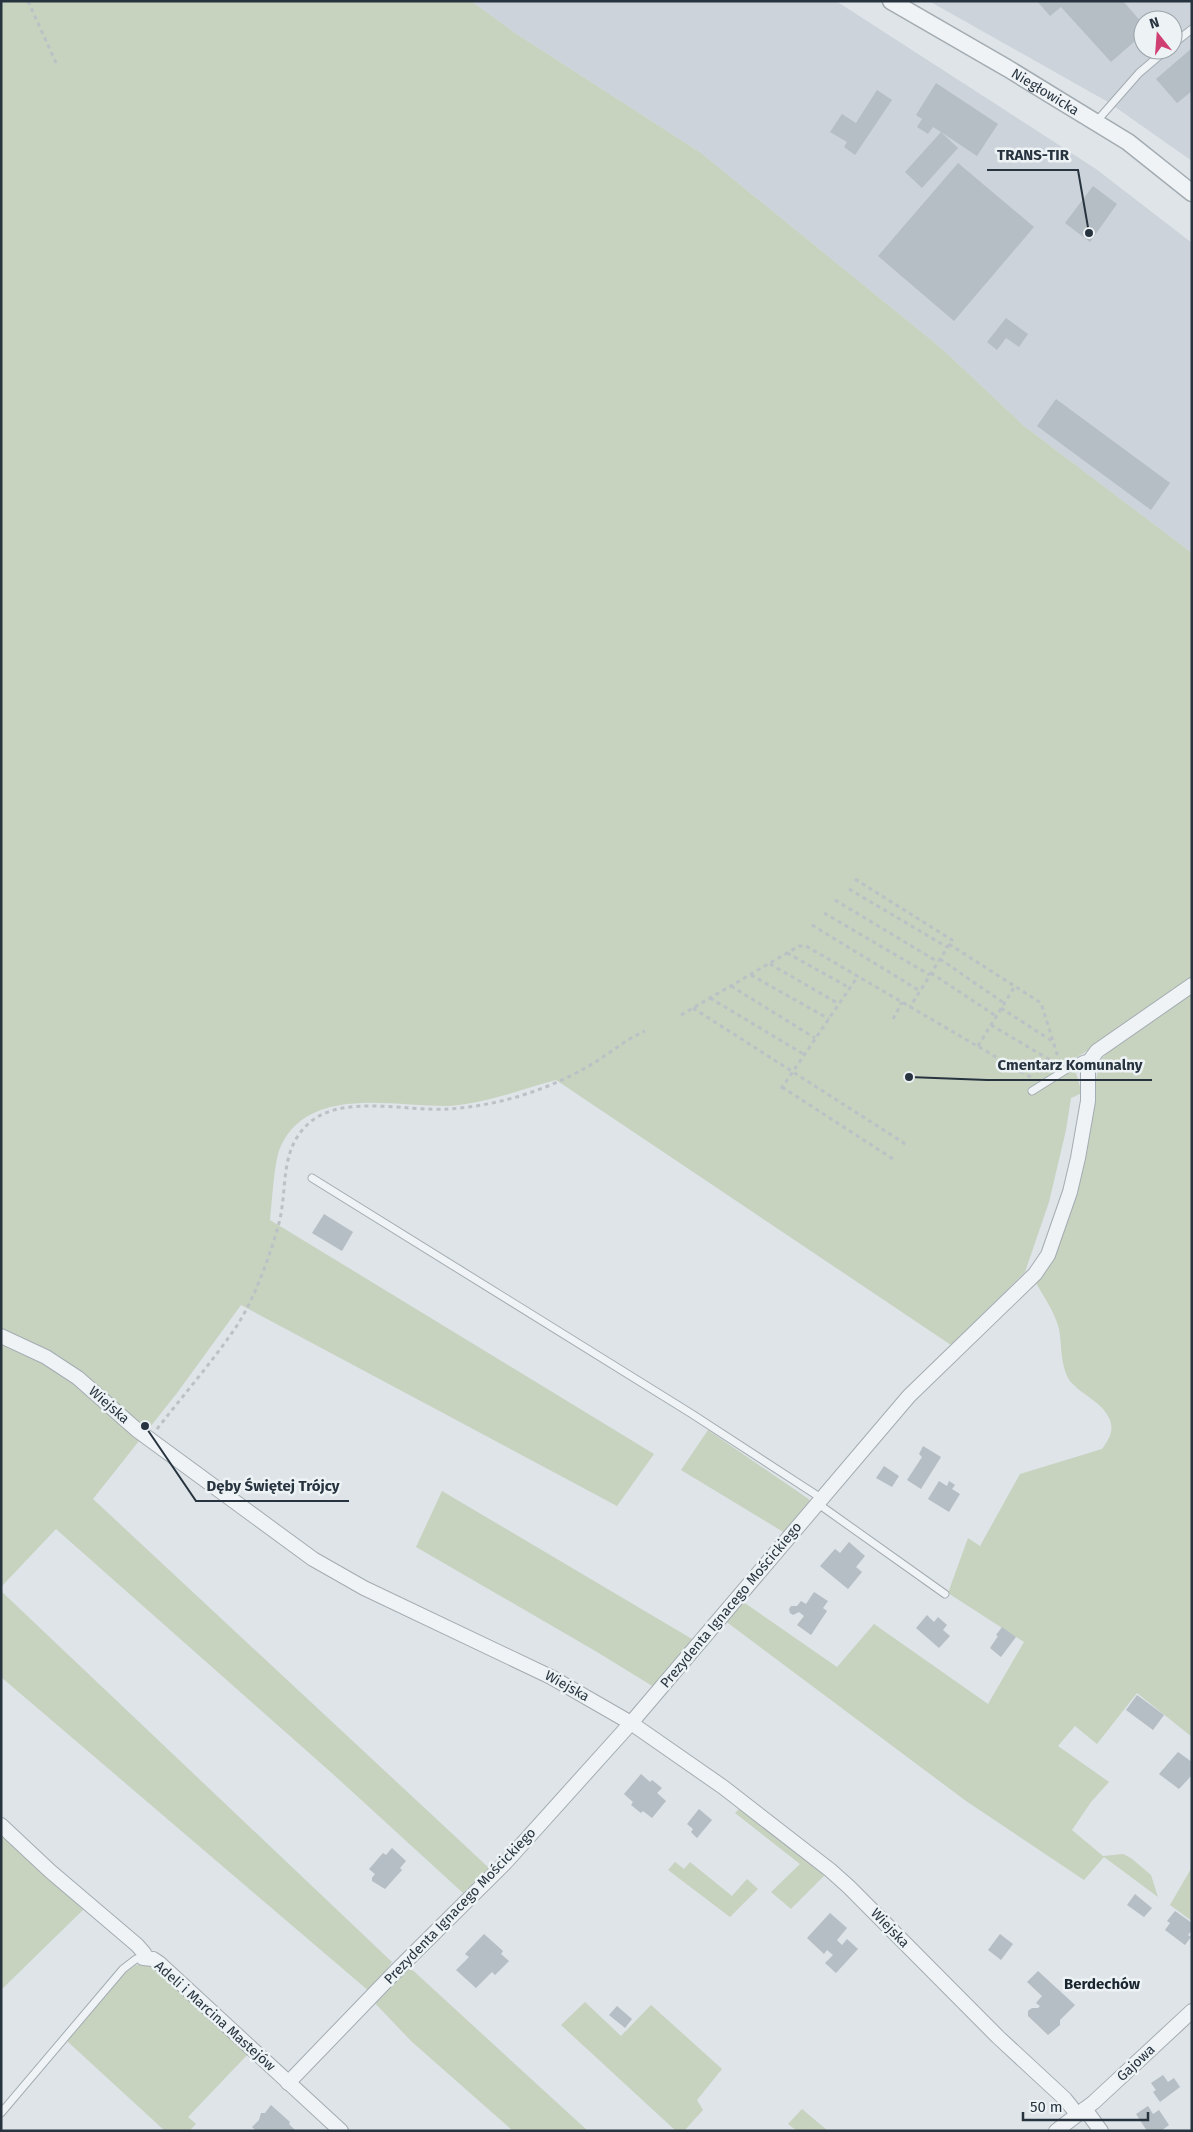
<svg xmlns="http://www.w3.org/2000/svg" width="1193" height="2132" font-family="'Fira Sans',sans-serif">
<style>
.built{fill:#ccd3da;fill-rule:evenodd}
.green{fill:#c7d2bf}
.building{fill:#b5bec5}
.lines{fill:none;stroke-linecap:round;stroke-linejoin:round}
.service-casing{stroke:#a3acb2;stroke-width:9}
.minor-casing{stroke:#a3acb2;stroke-width:16}
.tertiary-casing{stroke:#a3acb2;stroke-width:19}
.path{stroke:#bcc1c6;stroke-width:3;stroke-dasharray:4 4;stroke-linecap:butt}
.service{stroke:#f0f3f6;stroke-width:7}
.minor{stroke:#f0f3f6;stroke-width:14}
.tertiary{stroke:#f0f3f6;stroke-width:16}
.labels{text-anchor:middle;dominant-baseline:central;stroke-width:5;stroke-linejoin:round;paint-order:stroke}
.street-label{font-size:14px;fill:#27343f;stroke:#edf2f5}
.neighbourhood-label{font-size:15px;font-weight:bold;fill:#19252f;stroke:#edf2f5}
.leader{fill:none;stroke:#27343f;stroke-width:2}
.callout-dot{fill:#27343f;stroke:#edf2f5;stroke-width:2}
.callout-label{font-size:15px;text-anchor:middle;font-weight:bold;fill:#27343f;stroke:#edf2f5;stroke-width:5;stroke-linejoin:round;paint-order:stroke}
</style>
<rect width="100%" height="100%" fill="#dee4e8"/>
<g class="built">
<polygon points="471,1 836,1 1096,169 1192,243 1192,553 1024,426 941,348 701,153 515,33"/>
<path d="M929 1H1192V161L1108 102ZM1143 20H1173V50H1143Z"/>
</g>
<g class="green">
<path d="M1 1H471L515 33 701 153 941 348 1024 426 1192 553V981L1107 1039 1072 1060 1082 1093 1071 1098 1066 1130 1049 1202 1025 1272 951 1345 556 1080C522 1089 484 1104 449 1106 394 1107 308 1084 280 1148 274 1162 272 1203 270 1220L654 1454 617 1506 241 1305 177 1393 93 1499 489 1868 463 1893 334 1775 56 1529 1 1587Z"/>
<path d="M1192 992V1737L1137 1693 1097 1744 1075 1726 1058 1746 1109 1782 1091 1802 1072 1830 1103 1856 1123 1854 1131 1858 1151 1875 1158 1897 1104 1857 1084 1880 966 1801 724 1620 739 1599 837 1667 874 1624 988 1704 1024 1642 948 1593 968 1538 980 1546 1020 1474 1102 1449C1109 1439 1115 1430 1109 1418 1101 1400 1078 1394 1068 1378 1060 1362 1062 1345 1059 1329 1055 1312 1043 1296 1035 1281L1048 1265 1101 1059 1115 1045Z"/>
<polygon points="708,1430 810,1500 785,1533 681,1470"/>
<polygon points="442,1491 692,1639 654,1687 597,1652 416,1547"/>
<polygon points="1,1591 392,1962 370,1992 1,1677"/>
<polygon points="742,1806 828,1872 791,1909 771,1892 800,1864 735,1813"/>
<polygon points="1,1830 86,1907 1,1990"/>
<polygon points="675,1862 684,1869 690,1862 732,1896 747,1879 758,1889 730,1917 668,1870"/>
<polygon points="1192,1867 1192,1921 1170,1905"/>
<polygon points="145,1964 156,1967 249,2053 188,2117 196,2124 189,2131 165,2131 67,2041 126,1972 136,1965"/>
<polygon points="407,1965 588,2131 513,2131 411,2041 372,2000"/>
<polygon points="585,2002 621,2036 651,2005 722,2069 697,2100 703,2110 684,2131 676,2131 561,2025"/>
<polygon points="802,2109 828,2131 797,2131 788,2124"/>
</g>
<g class="building">
<polygon points="1037,1 1123,1 1143,24 1143,34 1111,62 1061,7 1050,16"/>
<polygon points="1192,48 1192,91 1177,103 1156,79"/>
<polygon points="936,83 998,124 977,156 941,132 958,148 922,188 905,172 941,132 933,127 928,134 917,127 922,119 916,115"/>
<polygon points="877,90 892,100 855,155 844,147 847,142 830,132 842,114 856,123"/>
<polygon points="958,163 1034,227 954,321 878,256"/>
<polygon points="1093,186 1117,204 1090,242 1065,223"/>
<polygon points="1006,318 1028,334 1019,347 1006,338 997,350 987,342"/>
<polygon points="1056,399 1170,483 1151,510 1037,426"/>
<polygon points="324,1214 353,1232 342,1251 312,1233"/>
<polygon points="923,1446 941,1457 921,1489 907,1480 922,1457 919,1454"/>
<polygon points="884,1466 899,1476 892,1487 876,1478"/>
<polygon points="939,1481 947,1486 949,1481 955,1485 952,1489 960,1494 949,1512 928,1499"/>
<polygon points="849,1542 865,1556 856,1567 862,1572 848,1589 820,1566 835,1549 840,1553"/>
<polygon points="814,1592 828,1601 823,1608 827,1611 811,1635 797,1625 804,1616 799,1612 793,1615 790,1613 789,1609 791,1606 797,1606 801,1601 806,1604"/>
<polygon points="927,1615 934,1622 938,1617 947,1625 943,1630 950,1636 939,1648 916,1628"/>
<polygon points="1002,1627 1016,1637 1001,1657 990,1648 998,1636 996,1635"/>
<polygon points="1137,1695 1164,1715 1153,1730 1126,1710"/>
<polygon points="1178,1752 1192,1762 1192,1775 1179,1789 1159,1774"/>
<polygon points="641,1774 650,1782 652,1780 662,1788 657,1793 666,1801 652,1818 643,1811 641,1813 631,1805 633,1802 624,1794"/>
<polygon points="699,1809 712,1820 697,1838 691,1832 693,1829 687,1824"/>
<polygon points="392,1848 406,1861 400,1868 402,1870 385,1889 372,1881 372,1878 375,1874 369,1869 383,1853 386,1855"/>
<polygon points="1135,1894 1152,1908 1144,1917 1127,1905"/>
<polygon points="1175,1911 1192,1923 1192,1930 1188,1935 1191,1937 1185,1945 1165,1930 1170,1923 1167,1921"/>
<polygon points="830,1913 847,1928 837,1940 842,1945 847,1939 858,1949 836,1973 825,1963 833,1955 827,1950 824,1954 807,1938"/>
<polygon points="484,1934 503,1951 501,1954 509,1961 495,1975 492,1972 476,1988 456,1970 469,1957 465,1954"/>
<polygon points="1000,1934 1013,1944 1001,1960 988,1950"/>
<polygon points="1038,1971 1075,2005 1060,2020 1060,2025 1048,2035 1028,2016 1028,2011 1032,2008 1038,2008 1040,2006 1036,2003 1042,1996 1027,1982"/>
<polygon points="617,2006 632,2019 625,2028 609,2015"/>
<polygon points="1163,2075 1168,2082 1174,2078 1180,2087 1160,2102 1153,2092 1156,2090 1151,2083"/>
<polygon points="271,2105 290,2122 289,2124 296,2131 256,2131 252,2127 259,2120 261,2113 265,2113"/>
<polygon points="1148,2106 1153,2114 1159,2110 1169,2125 1161,2131 1147,2131 1136,2114"/>
</g>
<g class="lines">
<defs>
<g id="service">
<polyline points="1173,44 1192,29"/>
<polyline points="1096,122 1139,73 1166,50"/>
<polyline points="1032,1091 1080,1061 1084,1059 1089,1061"/>
<polyline points="312,1178 692,1414 821,1498"/>
<polyline points="817,1503 945,1594"/>
<polyline points="1,2113 123,1969 136,1959 143,1958"/>
</g>
<g id="minor">
<polyline points="1,1336 46,1357 78,1378 137,1430 313,1559 364,1588 551,1677 631,1723 723,1787 830,1870 849,1887 998,2037 1065,2099 1077,2114"/>
<polyline points="1,1825 50,1871 137,1945 144,1953 143,1958 153,1959 159,1963 341,2131"/>
<polyline points="288,2083 395,1972 505,1863 631,1723 909,1396 1035,1274 1048,1255 1070,1192 1078,1158 1088,1101 1088,1063 1097,1051 1192,985"/>
<polyline points="1085,2109 1101,2131"/>
<polyline points="1056,2131 1094,2102 1192,2011"/>
</g>
<g id="tertiary">
<path id="s1" d="M891 1 1007 68 1128 142 1192 193"/>
</g>
</defs>
<use href="#service" class="service-casing"/>
<use href="#minor" class="minor-casing"/>
<use href="#tertiary" class="tertiary-casing"/>
<g class="path">
<polyline points="28,1 57,65"/>
<polyline points="855,879 952,940 910,1007"/>
<polyline points="849,889 947,947"/>
<polyline points="835,900 938,962"/>
<polyline points="824,913 930,975"/>
<polyline points="812,925 920,991"/>
<polyline points="949,944 1041,1003 1059,1060"/>
<polyline points="787,953 850,988"/>
<polyline points="940,959 1004,1003"/>
<polyline points="770,964 839,1004"/>
<polyline points="931,973 996,1016"/>
<polyline points="751,975 829,1019"/>
<polyline points="731,986 815,1038"/>
<polyline points="710,998 805,1055"/>
<polyline points="693,1008 907,1145"/>
<polyline points="1001,1008 1052,1041"/>
<polyline points="681,1015 799,946 806,946 1032,1078"/>
<polyline points="893,1019 902,1002"/>
<polyline points="991,1025 1057,1064"/>
<polyline points="978,1046 1015,986"/>
<polyline points="782,1087 896,1161"/>
<polyline points="781,1089 858,976"/>
<path d="M157 1429C184 1394 214 1360 238 1324 255 1297 271 1253 279 1223 288 1188 279 1151 308 1124 341 1093 407 1112 448 1109 497 1106 545 1091 587 1067 607 1056 624 1040 645 1031"/>
</g>
<use href="#service" class="service"/>
<use href="#minor" class="minor"/>
<use href="#tertiary" class="tertiary"/>
</g>
<g class="labels">
<g class="street-label">
<text stroke="none"><textPath href="#s1" startOffset="179">Niegłowicka</textPath></text>
<text transform="translate(109 1405) rotate(41)">Wiejska</text>
<text transform="translate(731 1605) rotate(-50)">Prezydenta Ignacego Mościckiego</text>
<text transform="translate(567 1686) rotate(29)">Wiejska</text>
<text transform="translate(460 1906) rotate(-46)">Prezydenta Ignacego Mościckiego</text>
<text transform="translate(890 1928) rotate(46)">Wiejska</text>
<text transform="translate(215 2016) rotate(42)">Adeli i Marcina Mastejów</text>
<text transform="translate(1136 2063) rotate(-43)">Gajowa</text>
</g>
<g class="neighbourhood-label">
<text x="1102" y="1984">Berdechów</text>
</g>
</g>
<path class="leader" d="M1089 233L1078 170H987M909 1077L987 1080H1152M145 1426L196 1501H349"/>
<g class="callout-dot">
<circle cx="1089" cy="233" r="5"/>
<circle cx="909" cy="1077" r="5"/>
<circle cx="145" cy="1426" r="5"/>
</g>
<g class="callout-label">
<text x="1033" y="160">TRANS-TIR</text>
<text x="1070" y="1070">Cmentarz Komunalny</text>
<text x="273" y="1491">Dęby Świętej Trójcy</text>
</g>
<rect width="1193" height="2132" fill="none" stroke="#27343f" stroke-width="5"/>
<g transform="translate(1158 35) rotate(343)"><circle r="24" fill="#edf2f5" stroke="#9ea6ac"/>
<path d="M0-4L9 19L0 12L-9 19Z" fill="#d03f71"/>
<text y="-8" font-size="14" font-weight="bold" text-anchor="middle" fill="#27343f">N</text>
</g>
<path d="M1023 2112v8h125v-8" fill="none" stroke="#27343f" stroke-width="2.5"/>
<text x="1030" y="2112" font-size="15" fill="#27343f" stroke="#edf2f5" stroke-width="4" paint-order="stroke">50 m</text>
</svg>
